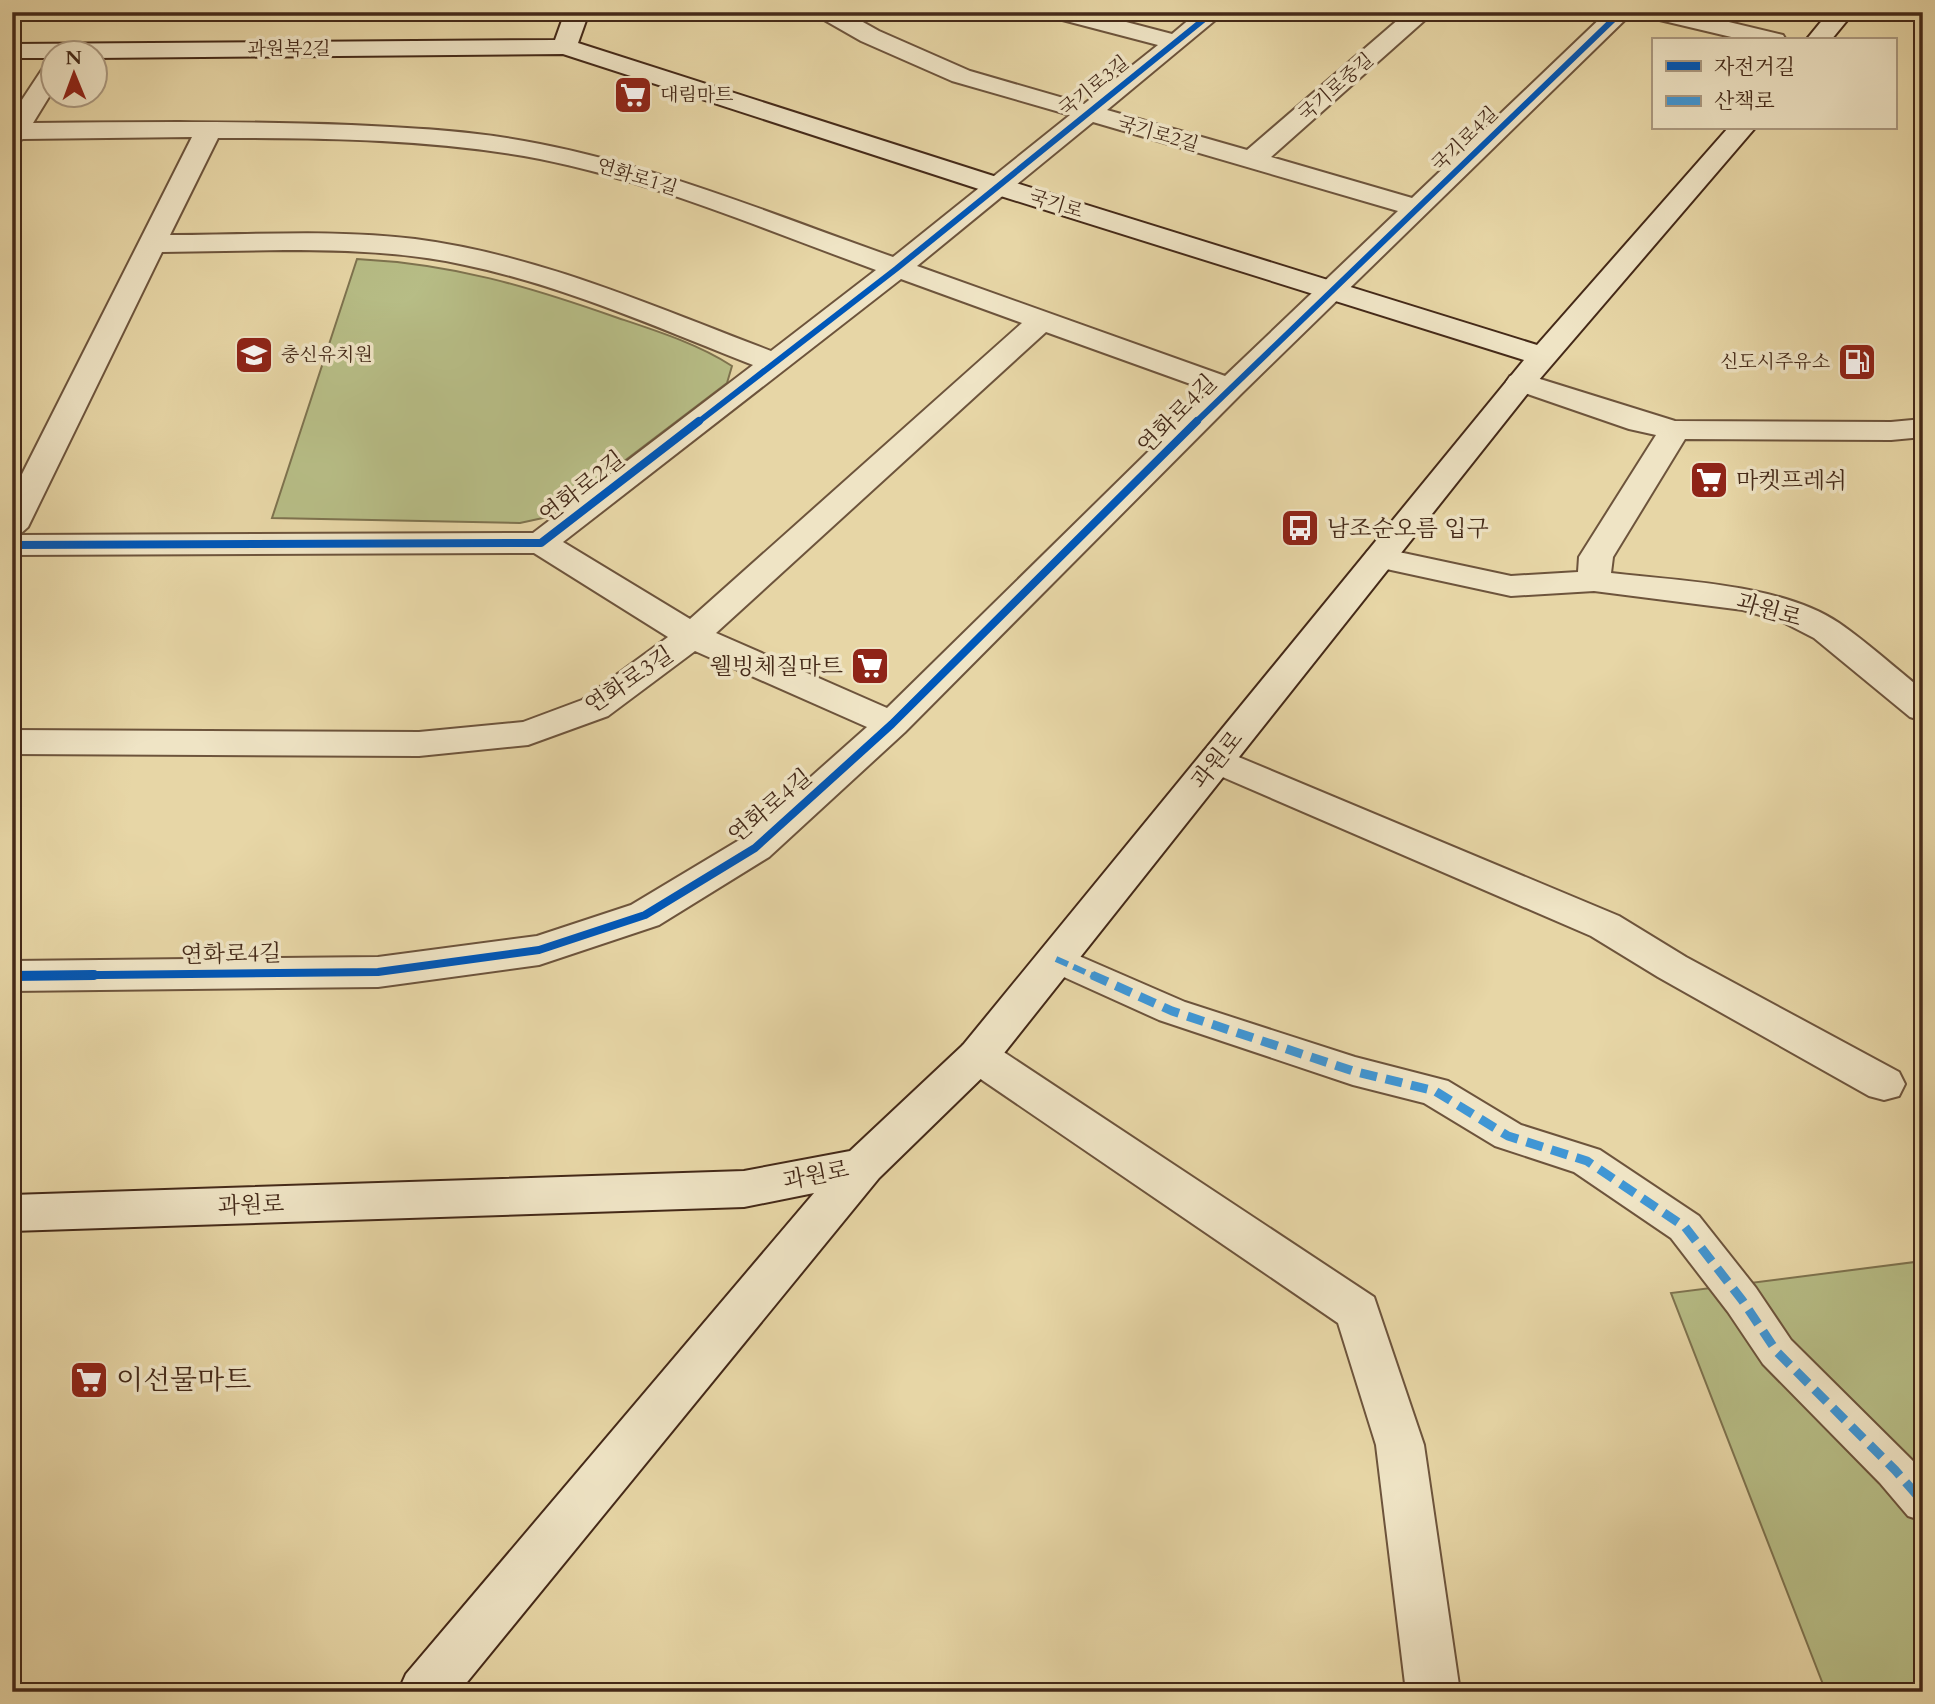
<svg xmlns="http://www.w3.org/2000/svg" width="1935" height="1704" font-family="Cardo,'Noto Serif KR',serif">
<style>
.green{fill:#b7bd86;stroke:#7e734f;stroke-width:2}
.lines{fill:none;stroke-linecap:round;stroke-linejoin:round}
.pedestrian-casing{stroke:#6d543c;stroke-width:4}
.minor-casing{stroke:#6d543c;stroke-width:4}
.secondary-casing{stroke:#442918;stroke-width:4}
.pedestrian{fill:#efe4c5;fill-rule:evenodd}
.minor{fill:#efe4c5;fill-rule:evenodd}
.secondary{fill:#efe4c5;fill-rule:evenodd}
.quiet-far1{stroke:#4096d4;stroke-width:6;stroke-dasharray:13 6;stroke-linecap:butt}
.quiet{stroke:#4096d4;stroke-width:9;stroke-dasharray:17 9;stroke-linecap:butt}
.cycleway-far2-casing{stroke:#efe4c5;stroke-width:10}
.cycleway-far1-casing{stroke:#efe4c5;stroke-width:12}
.cycleway-casing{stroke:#efe4c5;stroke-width:15}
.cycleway-far2{stroke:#0057b8;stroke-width:6}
.cycleway-far1{stroke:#0057b8;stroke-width:8}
.cycleway{stroke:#0057b8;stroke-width:10}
.labels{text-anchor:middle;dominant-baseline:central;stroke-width:7;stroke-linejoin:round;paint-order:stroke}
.far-street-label{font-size:19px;fill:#442918;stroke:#efe4c5}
.far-poi-label{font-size:19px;fill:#442918;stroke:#efe4c5;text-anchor:start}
.street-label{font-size:23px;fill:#442918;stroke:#efe4c5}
.poi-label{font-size:23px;fill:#442918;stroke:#efe4c5;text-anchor:start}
.near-poi-label{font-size:28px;fill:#442918;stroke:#efe4c5;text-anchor:start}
</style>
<rect width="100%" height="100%" fill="#e7d6a6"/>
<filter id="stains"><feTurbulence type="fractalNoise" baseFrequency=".00286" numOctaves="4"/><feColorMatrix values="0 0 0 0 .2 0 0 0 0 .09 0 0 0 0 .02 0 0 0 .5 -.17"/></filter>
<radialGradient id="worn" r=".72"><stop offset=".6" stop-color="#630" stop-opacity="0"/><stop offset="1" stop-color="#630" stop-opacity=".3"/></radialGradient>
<g class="green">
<path d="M357 259C454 264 527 286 618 318 657 331 698 344 732 366L727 383 552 516 520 523 272 518Z"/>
<polygon points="1923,1261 1923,1692 1826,1692 1671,1293"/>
</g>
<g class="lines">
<defs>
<polygon id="pedestrian" points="1056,946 1185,1002 1355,1057 1448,1081 1521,1125 1600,1150 1699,1216 1756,1288 1791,1340 1923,1471 1923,1521 1908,1516 1880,1483 1763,1364 1728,1312 1671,1238 1574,1172 1495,1146 1424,1103 1353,1085 1159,1020 1044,968 1039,959 1044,950"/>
<g id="minor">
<path d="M815 12H845L879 31 970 71 1084 104 1158 45 1051 17 1047 12H1088L1172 34 1198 12H1225L1107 110 1247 150 1407 12H1434L1271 157 1412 198 1607 12H1633L1241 394 905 732 769 857 659 925 539 965 378 987 12 991V961L378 957 537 936 631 905 741 839 867 727 695 651 608 716 528 745 419 756 12 754V730L419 732 523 722 582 700 668 637 534 553 12 555V494L192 137 23 139 12 144V115L43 68 52 66V92L33 123C139 122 245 121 351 125 414 128 478 131 540 144 662 168 777 216 893 257L1070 115 952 81 861 41 819 17ZM1093 122 1398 211 1225 376 917 266ZM218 138C324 138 435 139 540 159 655 182 766 230 876 270L771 351C655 307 539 255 415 239 334 229 252 235 170 235ZM284 250C345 250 406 252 465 265 565 286 658 328 753 365L533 533 19 535 28 527 162 252ZM901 279 1022 323 690 619 563 542ZM1046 332 1210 391 887 708 716 633Z"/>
<polygon points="1643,12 1687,12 1783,35 1786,40 1744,40 1647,17"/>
<path d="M1521 373 1675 421 1891 422 1923 419V437L1891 440 1685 439 1613 557 1611 573C1679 581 1782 584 1839 623 1868 643 1895 668 1923 690V721L1910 717 1814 638 1781 621 1743 610 1594 591 1511 596 1368 565 1363 558 1368 551 1380 548 1511 576 1578 572 1579 557 1656 435 1629 429 1510 388 1506 382 1510 376Z"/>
<polygon points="1217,748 1619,916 1686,957 1899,1072 1905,1084 1899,1096 1884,1100 1869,1096 1658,977 1591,936 1204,769 1199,760 1204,751"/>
<polygon points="978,1040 993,1045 1374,1297 1424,1445 1460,1692 1406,1692 1376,1445 1338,1323 963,1067 957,1056 963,1045"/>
</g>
<g id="secondary">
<polygon points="565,12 589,12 578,43 1006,180 1537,345 1728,128 1755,128 1532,388 993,1067 879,1178 459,1692 398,1692 406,1674 814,1193 744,1207 12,1231 12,1195 744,1171 850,1151 963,1045 1524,360 988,192 563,54 94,58 94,52 52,52 52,58 12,58 12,44 555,40"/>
<polygon points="1829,12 1854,12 1831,40 1806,40"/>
</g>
</defs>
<use href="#pedestrian" class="pedestrian-casing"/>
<use href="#minor" class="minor-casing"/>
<use href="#secondary" class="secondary-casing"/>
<use href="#pedestrian" class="pedestrian"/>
<use href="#minor" class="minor"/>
<use href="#secondary" class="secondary"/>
<polyline class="quiet-far1" points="1056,959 1096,977"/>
<polyline class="quiet" points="1092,975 1172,1011 1353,1071 1435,1091 1508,1136 1587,1161 1685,1227 1742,1300 1777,1352 1895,1470 1923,1502"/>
<defs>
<g id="cycleway-far2">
<polyline points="697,423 896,269 1213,12"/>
<polyline points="1195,423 1621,12"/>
</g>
<g id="cycleway-far1">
<polyline points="12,545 541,543 699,421"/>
<polyline points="12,976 378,972 539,950 645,915 755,848 892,724 1197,421"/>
</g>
<polyline id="cycleway" points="12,976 94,975"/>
</defs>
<use href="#cycleway-far2" class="cycleway-far2-casing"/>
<use href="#cycleway-far1" class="cycleway-far1-casing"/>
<use href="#cycleway" class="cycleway-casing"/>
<use href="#cycleway-far2" class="cycleway-far2"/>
<use href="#cycleway-far1" class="cycleway-far1"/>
<use href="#cycleway" class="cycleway"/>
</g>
<defs>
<symbol id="supermarket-square" viewBox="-11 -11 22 22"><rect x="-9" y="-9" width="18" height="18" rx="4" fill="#8f2418" stroke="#efe4c5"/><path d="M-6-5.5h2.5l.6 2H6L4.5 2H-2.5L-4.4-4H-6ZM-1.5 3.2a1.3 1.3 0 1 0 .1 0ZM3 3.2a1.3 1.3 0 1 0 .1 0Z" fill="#fff"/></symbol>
<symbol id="school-square" viewBox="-11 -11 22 22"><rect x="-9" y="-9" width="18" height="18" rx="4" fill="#8f2418" stroke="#efe4c5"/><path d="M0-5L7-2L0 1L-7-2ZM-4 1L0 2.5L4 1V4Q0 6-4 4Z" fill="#fff"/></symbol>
<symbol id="fuel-square" viewBox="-11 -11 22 22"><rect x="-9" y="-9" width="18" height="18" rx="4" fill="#8f2418" stroke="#efe4c5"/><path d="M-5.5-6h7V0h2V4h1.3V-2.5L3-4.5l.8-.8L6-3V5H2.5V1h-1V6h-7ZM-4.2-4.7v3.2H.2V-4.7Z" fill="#fff"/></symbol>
<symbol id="bus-square" viewBox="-11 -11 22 22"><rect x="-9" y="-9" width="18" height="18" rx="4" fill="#8f2418" stroke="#efe4c5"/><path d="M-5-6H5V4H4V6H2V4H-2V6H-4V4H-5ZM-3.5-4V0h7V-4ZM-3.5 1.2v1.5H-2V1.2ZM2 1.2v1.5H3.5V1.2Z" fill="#fff"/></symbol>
</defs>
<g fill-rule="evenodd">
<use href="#supermarket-square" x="611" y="73" width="44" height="44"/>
<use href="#school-square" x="232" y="333" width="44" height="44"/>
<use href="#fuel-square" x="1835" y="340" width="44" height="44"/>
<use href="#supermarket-square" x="1687" y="458" width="44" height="44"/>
<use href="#bus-square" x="1278" y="506" width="44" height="44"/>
<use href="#supermarket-square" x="848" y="644" width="44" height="44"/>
<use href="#supermarket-square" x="67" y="1358" width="44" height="44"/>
</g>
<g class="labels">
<g class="far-street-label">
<text x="289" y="49">과원북2길</text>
<text transform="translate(1094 86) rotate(-39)">국기로3길</text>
<text transform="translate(1336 87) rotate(-41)">국기로중길</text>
<text transform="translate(1158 134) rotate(16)">국기로2길</text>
<text transform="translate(1465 139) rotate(-44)">국기로4길</text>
<text transform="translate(637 177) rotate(17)">연화로1길</text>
<text transform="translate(1056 204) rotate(17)">국기로</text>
</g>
<g class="far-poi-label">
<text x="660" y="95">대림마트</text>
<text x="281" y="355">충신유치원</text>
<text x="1830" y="362" text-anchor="end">신도시주유소</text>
</g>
<g class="street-label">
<text transform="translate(1177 414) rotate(-45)">연화로4길</text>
<text transform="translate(582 487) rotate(-38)">연화로2길</text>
<text transform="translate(1769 610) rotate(16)">과원로</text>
<text transform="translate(629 680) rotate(-34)">연화로3길</text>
<text transform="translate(1217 760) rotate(-51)">과원로</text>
<text transform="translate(770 806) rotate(-40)">연화로4길</text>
<text transform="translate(231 954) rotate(-1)">연화로4길</text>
<text transform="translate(816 1175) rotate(-11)">과원로</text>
<text transform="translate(251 1205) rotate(-2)">과원로</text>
</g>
<g class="poi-label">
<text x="1736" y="480">마켓프레쉬</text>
<text x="1327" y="528">남조순오름 입구</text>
<text x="843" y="666" text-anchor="end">웰빙체질마트</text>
</g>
<g class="near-poi-label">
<text x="116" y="1380">이선물마트</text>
</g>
</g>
<rect width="1935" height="1704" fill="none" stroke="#e7d6a6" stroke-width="42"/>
<rect x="14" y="14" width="1907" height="1676" fill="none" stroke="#442918" stroke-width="3.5"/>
<rect x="21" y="21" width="1893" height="1662" fill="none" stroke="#442918" stroke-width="2"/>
<rect x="1652" y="38" width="245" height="91" fill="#efe4c5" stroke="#ab9980" stroke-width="2"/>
<rect x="1666" y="61" width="35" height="10" fill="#0057b8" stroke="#ab9980" stroke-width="2"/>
<text x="1714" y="74" font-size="21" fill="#442918">자전거길</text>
<rect x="1666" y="96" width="35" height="10" fill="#4096d4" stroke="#ab9980" stroke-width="2"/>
<text x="1714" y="108" font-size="21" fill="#442918">산책로</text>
<g transform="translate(74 74) rotate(359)"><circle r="33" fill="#efe4c5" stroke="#ab9980" stroke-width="2"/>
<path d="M0-5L12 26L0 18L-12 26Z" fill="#8f2418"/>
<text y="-10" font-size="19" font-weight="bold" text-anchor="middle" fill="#442918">N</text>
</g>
<rect width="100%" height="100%" filter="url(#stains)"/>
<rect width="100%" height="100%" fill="url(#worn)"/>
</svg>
